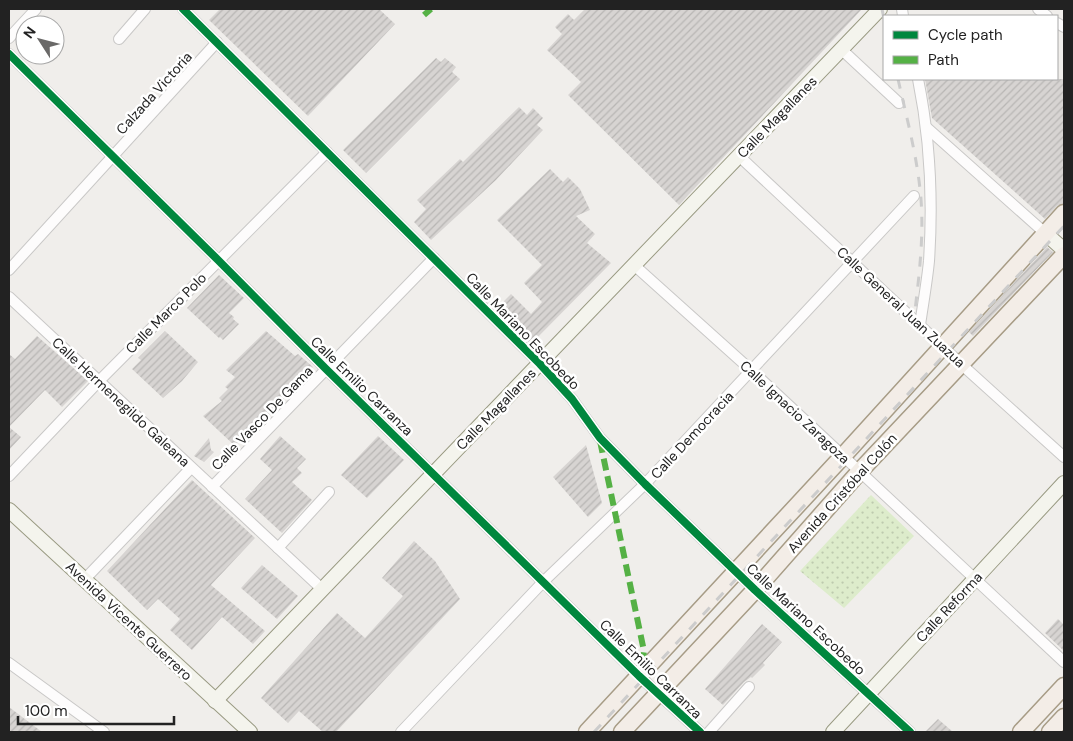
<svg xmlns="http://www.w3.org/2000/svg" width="1073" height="741" font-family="'DM Sans',sans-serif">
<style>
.grass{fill:url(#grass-dots)}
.building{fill:url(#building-hatch)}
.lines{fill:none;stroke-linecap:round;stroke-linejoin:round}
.street-casing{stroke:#c9c8c7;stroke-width:12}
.secondary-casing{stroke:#999a82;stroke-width:16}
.primary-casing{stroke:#a79c86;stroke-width:19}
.street{stroke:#fdfcfc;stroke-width:10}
.secondary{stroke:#f4f4ed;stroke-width:14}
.primary{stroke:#f3ede7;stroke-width:16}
.rail{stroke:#ccc;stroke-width:3;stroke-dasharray:10 10;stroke-linecap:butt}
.quiet{stroke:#55b145;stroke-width:6;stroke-dasharray:12 6;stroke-linecap:butt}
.cycleway-casing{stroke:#fff;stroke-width:11}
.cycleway{stroke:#00873e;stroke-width:8}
.labels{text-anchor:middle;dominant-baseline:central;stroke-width:5;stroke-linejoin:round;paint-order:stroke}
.street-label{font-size:14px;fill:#222;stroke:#fff}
</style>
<defs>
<pattern id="grass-dots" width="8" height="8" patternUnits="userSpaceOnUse" patternTransform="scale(1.25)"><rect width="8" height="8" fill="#ddeccb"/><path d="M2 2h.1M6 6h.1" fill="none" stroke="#bdcaae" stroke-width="1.8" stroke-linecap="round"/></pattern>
<pattern id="building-hatch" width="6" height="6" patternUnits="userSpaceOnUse" patternTransform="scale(1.25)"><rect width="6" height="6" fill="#d7d4d2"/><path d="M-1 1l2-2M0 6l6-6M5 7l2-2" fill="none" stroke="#b8b6b4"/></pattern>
</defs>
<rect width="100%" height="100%" fill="#f0eeeb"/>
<polygon class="grass" points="871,495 914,536 844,608 800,571"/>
<g class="building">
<polygon points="220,9 379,9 395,24 308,116 209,20"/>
<polygon points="585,9 862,9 679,205 568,95 581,82 547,50 562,34 555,27 568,14 574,20"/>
<polygon points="436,58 441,62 445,58 456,67 452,72 460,79 366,173 343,150"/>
<polygon points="925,79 1064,79 1064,203 1057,206 1045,219 932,118"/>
<polygon points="519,107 527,115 533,108 543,118 537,125 543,130 496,180 431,240 414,222 426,209 417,200 460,159 463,162"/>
<polygon points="550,169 563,182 568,177 580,189 590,210 576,216 595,234 587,243 611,263 531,344 495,310 511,294 531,314 542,302 524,283 542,265 497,220"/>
<polygon points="1047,247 1053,252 973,336 969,332"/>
<polygon points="219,275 244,298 229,313 234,317 233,319 239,324 223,340 220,337 219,338 187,308"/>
<polygon points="165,331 198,362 182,381 163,398 132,369 141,360 138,358"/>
<polygon points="266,331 295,356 298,354 313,367 287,392 289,394 254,431 250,427 235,446 203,416 222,401 219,398 228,389 225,387 235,377 226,370"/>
<polygon points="37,336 88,381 62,407 45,390 9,427 21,437 9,450 9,354 15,359"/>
<polygon points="280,436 306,459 297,468 302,473 292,482 312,500 282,533 245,499 272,470 260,459"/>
<polygon points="378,436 404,460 367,498 341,475"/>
<polygon points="209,438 211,450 214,452 204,462 194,456"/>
<polygon points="586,445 602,503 588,517 553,477"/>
<polygon points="192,480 255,538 211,585 265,631 253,644 222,617 192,650 170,630 180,619 158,599 147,610 107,571"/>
<polygon points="414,541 435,561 460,599 336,732 323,732 299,711 288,723 261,698 337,613 365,638 403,596 382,578"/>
<polygon points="262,565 298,596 277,619 241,588"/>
<polygon points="1058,619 1064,625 1064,651 1045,633"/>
<polygon points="762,624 782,642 763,663 765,665 752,678 751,677 744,682 723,705 705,689"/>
<polygon points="9,707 42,732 9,732"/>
<polygon points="938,719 953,732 925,732"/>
</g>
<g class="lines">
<defs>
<g id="street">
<polyline points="183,9 540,364 572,399 600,438 645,484 755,590 910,732"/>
<polyline points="902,9 903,16"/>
<polyline points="1038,9 1047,16"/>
<polyline points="1057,23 1064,27"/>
<polyline points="9,38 36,9"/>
<polyline points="119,39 145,9"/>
<polyline points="841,49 899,103"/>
<polyline points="9,54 218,260 326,369 639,676 700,732"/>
<path d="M918 79C930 138 933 200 929 261 927 282 923 304 920 325"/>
<polyline points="926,127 1045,233"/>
<polyline points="739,156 961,364 1064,457"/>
<polyline points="634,265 752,371 1064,662"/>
<polyline points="9,270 217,42"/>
<polyline points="9,297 322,589"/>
<polyline points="9,476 99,381 327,152"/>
<polyline points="212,487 434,258"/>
<polyline points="278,548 329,492"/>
<polyline points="84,580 191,468"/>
<polyline points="9,663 104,732"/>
<polyline points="401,732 543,582 645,484 914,196"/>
<polyline points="709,732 749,687"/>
</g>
<g id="secondary">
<polyline points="1045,233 1064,250"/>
<polyline points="9,510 250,732"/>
<polyline points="215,701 880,9"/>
<polyline points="833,732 1064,483"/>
</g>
<g id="primary">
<polyline points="587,732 843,456 1064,213"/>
<polyline points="622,732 755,590 860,471 1064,255"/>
<polyline points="1021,732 1064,686"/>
<polyline points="1050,732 1064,717"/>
</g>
</defs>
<use href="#street" class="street-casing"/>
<use href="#secondary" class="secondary-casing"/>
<use href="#primary" class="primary-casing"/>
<use href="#street" class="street"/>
<use href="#secondary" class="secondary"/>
<use href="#primary" class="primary"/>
<g class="rail">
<polyline points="882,9 884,19"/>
<path d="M898 79C906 115 916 152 920 189 925 232 919 276 914 319"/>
<polyline points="594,732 1064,226"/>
</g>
<g class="quiet">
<polyline points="424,15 431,9"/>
<polyline points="600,441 644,651 643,658 633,670"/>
</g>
<defs>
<g id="cycleway">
<polyline points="183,9 540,364 572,399 600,438 645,484 755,590 910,732"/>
<polyline points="9,54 218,260 326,369 639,676 700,732"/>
</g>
</defs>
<use href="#cycleway" class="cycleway-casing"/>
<use href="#cycleway" class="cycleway"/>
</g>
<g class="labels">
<g class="street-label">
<text transform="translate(154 93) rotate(-48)">Calzada Victoria</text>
<text transform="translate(777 117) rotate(-46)">Calle Magallanes</text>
<text transform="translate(901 307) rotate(43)">Calle General Juan Zuazua</text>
<text transform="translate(166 313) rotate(-45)">Calle Marco Polo</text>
<text transform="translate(523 331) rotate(46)">Calle Mariano Escobedo</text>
<text transform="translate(362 386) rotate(44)">Calle Emilio Carranza</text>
<text transform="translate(121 402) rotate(43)">Calle Hermenegildo Galeana</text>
<text transform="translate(496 409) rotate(-46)">Calle Magallanes</text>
<text transform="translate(795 412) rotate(43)">Calle Ignacio Zaragoza</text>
<text transform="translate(262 418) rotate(-46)">Calle Vasco De Gama</text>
<text transform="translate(692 435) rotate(-47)">Calle Democracia</text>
<text transform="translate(842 493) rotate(-48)">Avenida Cristóbal Colón</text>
<text transform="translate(949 607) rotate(-47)">Calle Reforma</text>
<text transform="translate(806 619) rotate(43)">Calle Mariano Escobedo</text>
<text transform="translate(129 621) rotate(43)">Avenida Vicente Guerrero</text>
<text transform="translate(651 669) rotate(44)">Calle Emilio Carranza</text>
</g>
</g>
<rect width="1073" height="741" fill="none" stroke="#222222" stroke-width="20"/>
<rect x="883" y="15" width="175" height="65" fill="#ffffff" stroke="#a7a7a7"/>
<rect x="893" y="31" width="25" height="8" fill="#00873e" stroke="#a7a7a7"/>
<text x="928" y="40" font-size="15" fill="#222222">Cycle path</text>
<rect x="893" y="56" width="25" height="8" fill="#55b145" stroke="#a7a7a7"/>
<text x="928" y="65" font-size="15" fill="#222222">Path</text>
<g transform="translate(40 40) rotate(306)"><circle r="24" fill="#ffffff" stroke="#a7a7a7"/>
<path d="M0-4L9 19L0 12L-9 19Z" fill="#6a6968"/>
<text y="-8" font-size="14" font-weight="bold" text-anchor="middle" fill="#222222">N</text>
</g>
<path d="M18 716v8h156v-8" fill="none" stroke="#222222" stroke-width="2.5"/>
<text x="25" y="716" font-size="15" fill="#222222" stroke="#ffffff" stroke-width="4" paint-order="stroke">100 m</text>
</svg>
